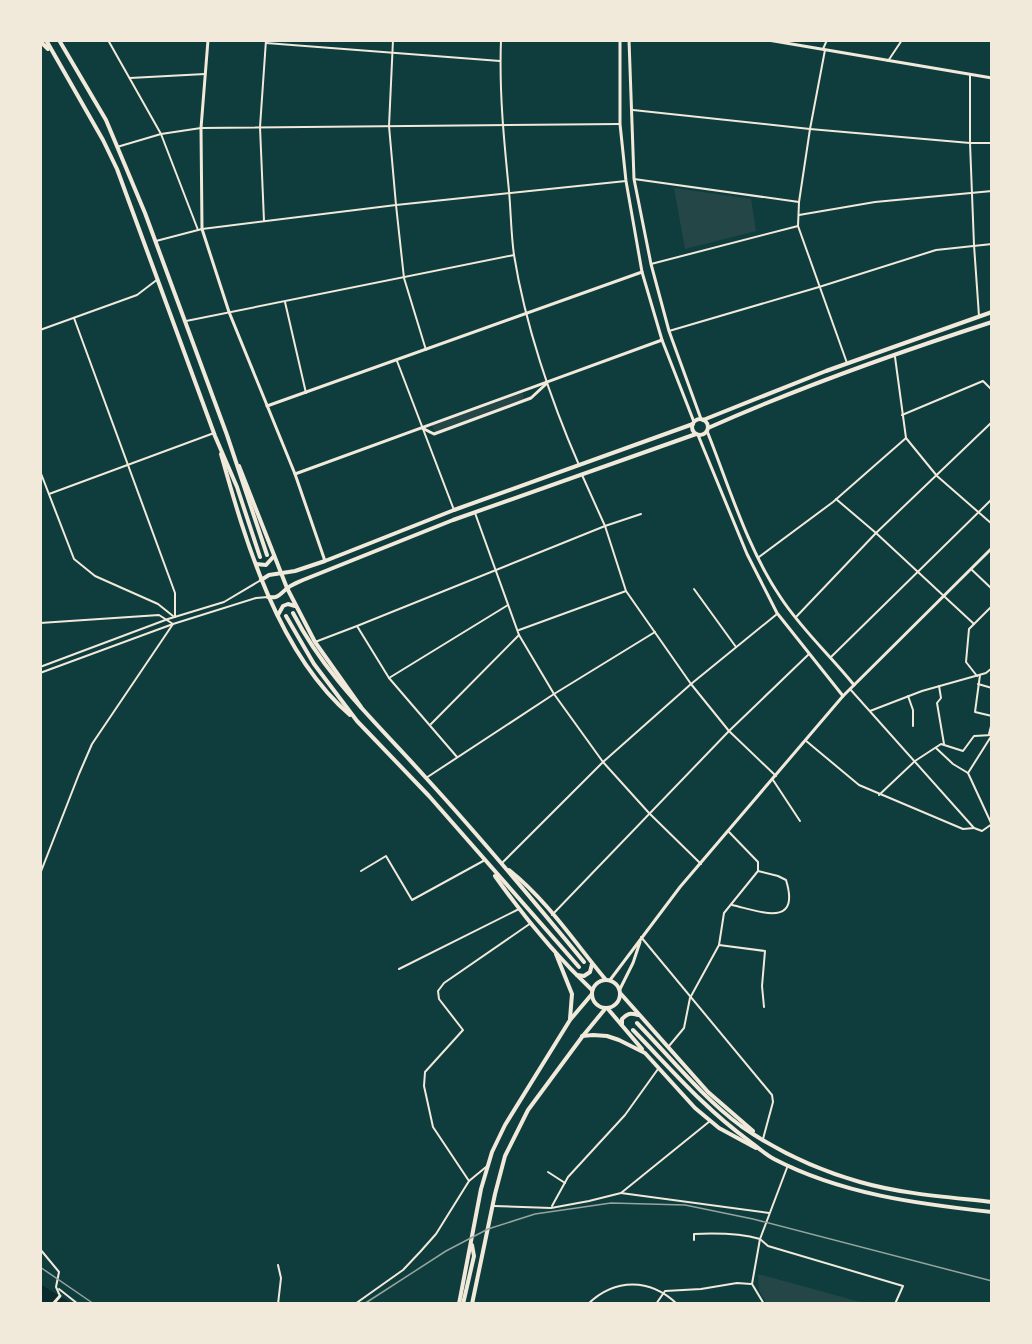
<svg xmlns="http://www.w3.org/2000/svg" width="1032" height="1344" font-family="Karla,sans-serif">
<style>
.green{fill:#244646}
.water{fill:#0a2a2b}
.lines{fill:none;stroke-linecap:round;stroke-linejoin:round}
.minor{stroke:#f1e9da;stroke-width:2}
.tertiary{stroke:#f1e9da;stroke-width:3}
.primary{stroke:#f1e9da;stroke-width:4}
.rail{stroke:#97a49c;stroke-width:1.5}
</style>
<rect width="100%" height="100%" fill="#0f3d3e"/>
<g class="green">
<polygon points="674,188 751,199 756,231 685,249"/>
<polygon points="523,392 524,400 435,433 432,425"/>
<polygon points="758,1274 864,1303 766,1303 759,1290"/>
</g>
<polygon class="water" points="40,1284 71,1303 41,1303"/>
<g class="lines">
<g class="minor">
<polyline points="108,40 161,134 198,230"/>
<polyline points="393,40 389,126 396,205 404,278 426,350"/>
<path d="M501 40C499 91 504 141 509 191 511 213 511 234 514 255 525 324 551 401 579 465"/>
<polyline points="266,43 500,61"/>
<polyline points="823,49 827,40"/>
<polyline points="825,50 810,129 799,202 798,226 847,363"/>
<polyline points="888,61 902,40"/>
<polyline points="970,75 970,143 974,245 979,316"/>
<polyline points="130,78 205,74"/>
<polyline points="633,110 810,129 970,143 992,143"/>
<polyline points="117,147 161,134 201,128 619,124"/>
<polyline points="634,179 799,202"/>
<polyline points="799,215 875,202 992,191"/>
<polyline points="264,221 260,127 266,40"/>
<polyline points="156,241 202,229 396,205 626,181"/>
<polyline points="651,264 798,226"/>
<polyline points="285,302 306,393"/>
<polyline points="74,318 175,593 175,617"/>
<polyline points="186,321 514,255"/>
<polyline points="40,330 137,295 158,279"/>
<polyline points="669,331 819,287 936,250 992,244"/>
<polyline points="895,357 906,438 937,476 992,524"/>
<polyline points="397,361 454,510"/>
<polyline points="902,415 983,381 992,390"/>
<polyline points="40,471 74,559 95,576 158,604 173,616"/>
<polyline points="582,475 605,526 626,591 691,684 729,731 776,776"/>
<polyline points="49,494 214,433"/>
<polyline points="836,499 876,533 974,624"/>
<polyline points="475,513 519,635 554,694 603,762 649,813 701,864"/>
<polyline points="759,557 833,502 906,438"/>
<polyline points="971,569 992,589"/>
<polyline points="694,589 736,647"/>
<polyline points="796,617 876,533 992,422"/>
<polyline points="40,623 159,615 173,624 92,744 79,774 40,874"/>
<polyline points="357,626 389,678 457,757"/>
<polyline points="519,630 626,591"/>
<polyline points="315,642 357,626 605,526 641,514"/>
<polyline points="831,657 992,499"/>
<polyline points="40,667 168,619 224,602 261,580"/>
<polyline points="40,673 173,624 256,598 268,597"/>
<polyline points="980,675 975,712 992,716"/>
<polyline points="977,676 966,662 969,629 992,606"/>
<polyline points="389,678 508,605"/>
<polyline points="978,684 992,688"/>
<polyline points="939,686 941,698 937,703 944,744"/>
<polyline points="850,689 974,828 982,831 992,824"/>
<polyline points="908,696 913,710 913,726"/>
<polyline points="870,711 922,691 986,673 992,668"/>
<polyline points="431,724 519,635"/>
<polyline points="989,734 992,722"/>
<polyline points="805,740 859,785 963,829 974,828"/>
<polyline points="936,748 953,764 968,773 992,825"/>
<polyline points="968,773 992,735"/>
<polyline points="426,778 554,694 655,632"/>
<polyline points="773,780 800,821"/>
<polyline points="879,795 915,761 941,744 963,751 974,736 992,735"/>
<polyline points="729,832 758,862 758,871"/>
<polyline points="502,863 603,762 691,684 777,614"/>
<polyline points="361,871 386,856 412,900 485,860"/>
<path d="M732 905C759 911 801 929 786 880L778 876 758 871"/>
<polyline points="552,915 729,731 809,654"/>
<polyline points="641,937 772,1095 773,1102 763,1139"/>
<polyline points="719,945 765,951 762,986 764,1007"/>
<polyline points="399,969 519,909"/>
<polyline points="669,1046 684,1028 690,998 719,945 724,913 758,871"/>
<polyline points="788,1165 760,1239 768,1246 903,1286 895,1304"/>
<polyline points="548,1172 565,1183"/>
<polyline points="469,1181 433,1127 424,1086 425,1072 463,1030 439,999 438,991 444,983 531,923"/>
<polyline points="621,1193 769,1213"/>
<polyline points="494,1206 551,1208 589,1201 621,1193 710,1121"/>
<polyline points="552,1206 568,1177 625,1115 658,1069"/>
<path d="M694 1240V1234C716 1233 739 1233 760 1239L752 1284 764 1304"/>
<polyline points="40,1249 59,1272 56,1287 60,1296"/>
<polyline points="278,1265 281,1278 278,1304"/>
<polyline points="59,1289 78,1304"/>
<polyline points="355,1304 403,1270 420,1252 436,1234 469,1181 486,1167"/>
<path d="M588 1304C615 1278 650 1278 677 1304"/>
<polyline points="656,1304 665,1291 701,1289 737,1283 751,1284"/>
</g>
<g class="tertiary">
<polyline points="208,40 201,128 202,229 229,312 295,474 325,561"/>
<polyline points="620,40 620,124 626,181 642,272 662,340 694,422"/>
<polyline points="629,40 634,179 651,264 669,331 701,419"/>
<polyline points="768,40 992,78"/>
<polyline points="267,406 642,272"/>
<polyline points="422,428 434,434 531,398 546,384"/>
<path d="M707 431C729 486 747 548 781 598 802 630 830 655 854 685"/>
<polyline points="698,435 747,554 777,613 843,696"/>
<polyline points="295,474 662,340"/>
<polyline points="610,980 680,887 843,696 992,548"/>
<polyline points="620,989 633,963 640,942"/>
<polyline points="53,1304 60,1296"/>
</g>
<g class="primary">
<polyline points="46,40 103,140 117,169 215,436 237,487 260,557"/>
<polyline points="59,40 106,120 145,213 227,435 267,555"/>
<polyline points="40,41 48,49"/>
<circle cx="700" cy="427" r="8"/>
<polyline points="703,420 826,371 992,312"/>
<path d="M708 428C800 387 896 353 992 322"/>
<path d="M221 454C246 543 278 653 350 715"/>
<polyline points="239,466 287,588 315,642 361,707"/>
<polyline points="256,564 266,565 274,556"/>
<polyline points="261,580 269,575 295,571 325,561 454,510 693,424"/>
<path d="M268 597C280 599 281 592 289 587 293 584 299 582 303 580L453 520 696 434"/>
<path d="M293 613C327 679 378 724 427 779 481 838 533 900 584 962"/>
<polyline points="278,615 283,606 288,604 295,606"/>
<polyline points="286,616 314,664 357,721 429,796 579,967"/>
<path d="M509 870C547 900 575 943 606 980"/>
<path d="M495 876C524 917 556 956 592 990"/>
<polyline points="556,954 572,994 570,1019"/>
<polyline points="577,975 584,976 590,972 592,964"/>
<circle cx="606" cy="994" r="14"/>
<polyline points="621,994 708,1092 753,1131"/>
<polyline points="608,1009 642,1049"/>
<path d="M637 1023C669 1056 704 1099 741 1126 777 1151 818 1170 860 1182 902 1194 948 1197 992 1202"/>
<path d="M622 1025V1019C628 1013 630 1013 638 1015"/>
<path d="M633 1030C670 1068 705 1109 748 1140 757 1147 765 1154 774 1159 841 1194 918 1204 992 1212"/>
<polyline points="582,1036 593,1035 607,1036 619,1040 645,1053 695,1108 719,1128 756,1148"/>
<polyline points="459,1304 481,1189 492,1152 505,1125 570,1020 592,994"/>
<polyline points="463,1304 474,1256 472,1245"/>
<polyline points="472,1304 495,1194 505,1156 528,1110 582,1037 605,1009"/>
</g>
<g class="rail">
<polyline points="40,1267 94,1304"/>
<polyline points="364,1304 446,1251 488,1229 535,1214 611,1203 685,1205 753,1219 992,1281"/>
</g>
</g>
<rect width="1032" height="1344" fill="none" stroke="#f1e9da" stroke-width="84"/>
</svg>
